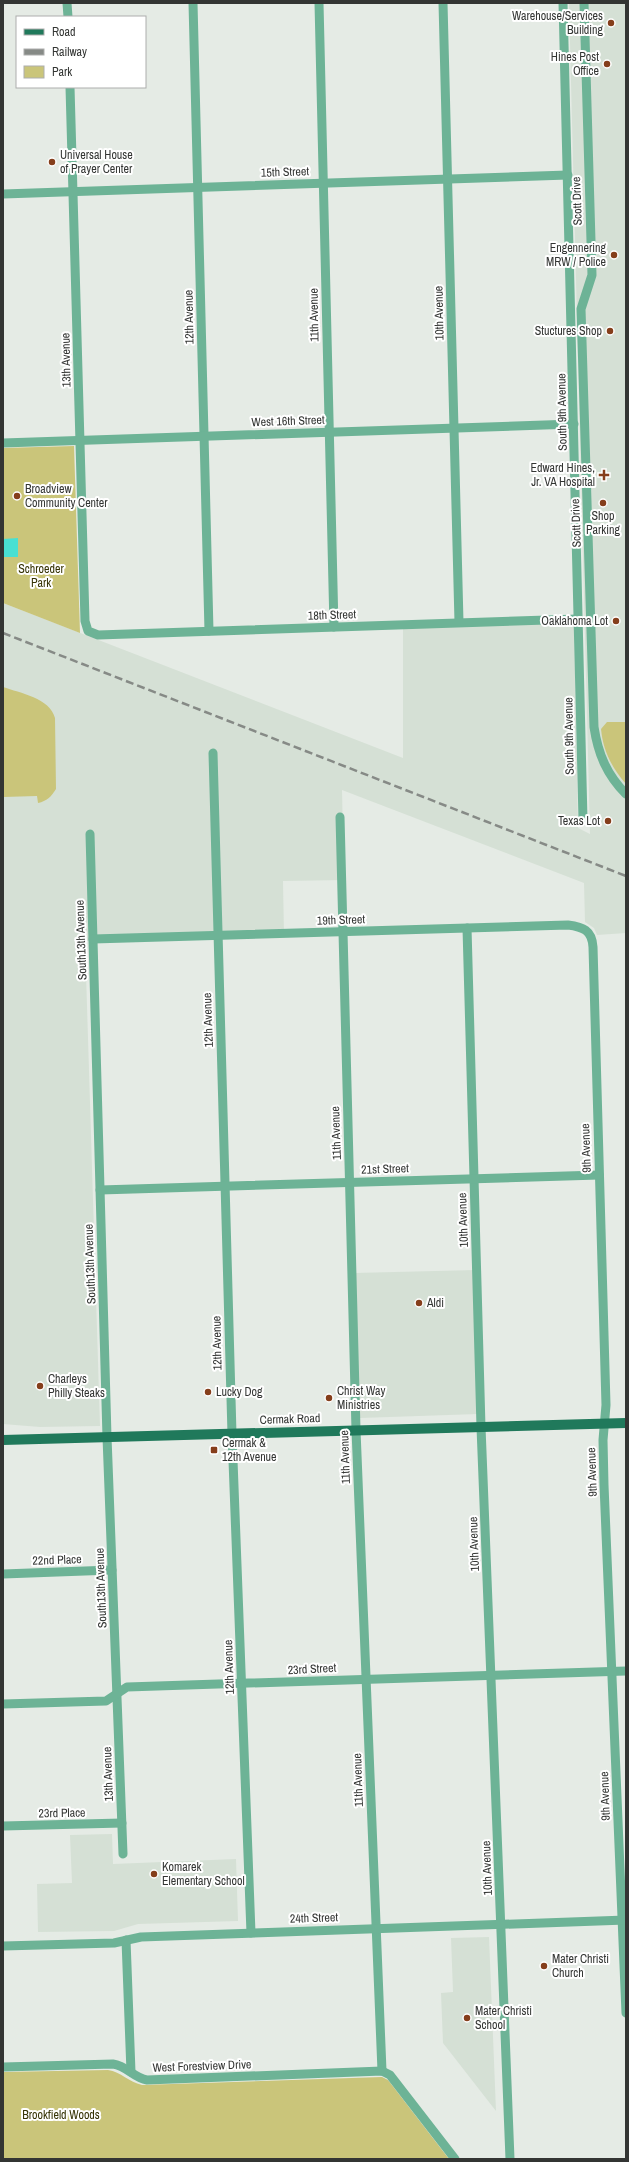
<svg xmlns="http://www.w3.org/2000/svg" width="629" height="2162" font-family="'Archivo Narrow',sans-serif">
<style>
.built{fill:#d5e0d5}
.green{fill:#cac57a}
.water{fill:#49e0d2}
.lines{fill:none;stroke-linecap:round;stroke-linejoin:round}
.minor{stroke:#6db396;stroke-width:9}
.primary{stroke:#20795b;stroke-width:10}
.rail{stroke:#868a86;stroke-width:2.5;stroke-dasharray:8 4;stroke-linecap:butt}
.poi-dot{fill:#853e1b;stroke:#fff;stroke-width:1.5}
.labels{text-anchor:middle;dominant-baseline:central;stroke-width:4;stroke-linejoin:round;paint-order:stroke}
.poi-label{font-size:12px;fill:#333533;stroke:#fff;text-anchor:start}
.street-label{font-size:12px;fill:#333533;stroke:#fff}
.park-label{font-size:12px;fill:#363305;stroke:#fff}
</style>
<rect width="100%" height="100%" fill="#e5ebe5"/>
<g class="built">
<polygon points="569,3 626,3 626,933 597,935 594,928 585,922 584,883 342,790 344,880 283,881 284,936 85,941 100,1426 40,1427 3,1424 3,603 403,758 403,628 574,623 578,828 590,834"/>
<polygon points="476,1270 478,1414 360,1418 354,1273"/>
<polygon points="112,1834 113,1864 236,1859 238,1921 138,1924 114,1931 38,1932 37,1884 72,1883 70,1835"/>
<polygon points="489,1937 496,2111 443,2043 441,1993 453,1992 451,1938"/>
</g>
<g class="green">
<polygon points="74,446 80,633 3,603 3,448"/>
<path d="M3 687C20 693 50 698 55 718L56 789C51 797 47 801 38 803L37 796 3 797Z"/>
<path d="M607 722H626V784C612 768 603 751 601 729Z"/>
<path d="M108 2070C121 2072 129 2082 142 2085L382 2077 388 2080 449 2159H3V2072Z"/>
</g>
<polygon class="water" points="18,538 18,557 3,557 3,539"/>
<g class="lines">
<g class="minor">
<polyline points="67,3 68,17"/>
<polyline points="193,3 209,631"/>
<polyline points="319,3 334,627"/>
<polyline points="443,3 459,622"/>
<polyline points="563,3 583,820"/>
<path d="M584 3 592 275 581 309 594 727C598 754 607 775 626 794"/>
<polyline points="70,87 85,621 88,631 98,635 578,619"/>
<polyline points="3,194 568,175"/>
<polyline points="3,443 574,424"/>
<polyline points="213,753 232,1434 251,1933"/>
<polyline points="340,817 356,1430 382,2071"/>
<polyline points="90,834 107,1437 123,1854"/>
<polyline points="467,928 481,1427 510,2159"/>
<path d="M93 939 568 925C583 927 592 930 593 947L606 1405 603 1440 604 1485 626 2013"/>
<polyline points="100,1190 599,1175"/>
<polyline points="3,1574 112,1570"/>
<polyline points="3,1704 106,1701 127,1687 626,1671"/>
<polyline points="3,1826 122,1823"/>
<polyline points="126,1940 131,2072"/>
<polyline points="3,1946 114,1943 141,1937 626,1920"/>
<path d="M3 2067 113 2064C127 2066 134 2078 147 2080L382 2071 390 2075 455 2159"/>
</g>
<polyline class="primary" points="3,1440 626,1423"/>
<polyline class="rail" points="3,633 626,876"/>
</g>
<g class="poi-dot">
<circle cx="611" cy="23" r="4"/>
<circle cx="607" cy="64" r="4"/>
<circle cx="52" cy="162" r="4"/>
<circle cx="614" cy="255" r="4"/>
<circle cx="610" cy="331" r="4"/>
<path d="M602 469h4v4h4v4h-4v4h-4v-4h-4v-4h4z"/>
<circle cx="17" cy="496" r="4"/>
<circle cx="603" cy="503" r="4"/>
<circle cx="616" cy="621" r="4"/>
<circle cx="608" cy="821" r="4"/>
<circle cx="419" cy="1303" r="4"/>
<circle cx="40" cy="1386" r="4"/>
<circle cx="208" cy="1392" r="4"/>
<circle cx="329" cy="1398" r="4"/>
<rect x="210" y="1446" width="8" height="8" rx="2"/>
<circle cx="154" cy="1874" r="4"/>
<circle cx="544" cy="1966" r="4"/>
<circle cx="467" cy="2018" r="4"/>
</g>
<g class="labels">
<g class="poi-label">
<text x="603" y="16" text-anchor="end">Warehouse/Services<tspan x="603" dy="14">Building</tspan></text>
<text x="599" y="57" text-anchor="end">Hines Post<tspan x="599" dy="14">Office</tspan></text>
<text x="60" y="155">Universal House<tspan x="60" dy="14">of Prayer Center</tspan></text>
<text x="606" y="248" text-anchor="end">Engennering<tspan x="606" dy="14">MRW / Police</tspan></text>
<text x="602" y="331" text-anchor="end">Stuctures Shop</text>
<text x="595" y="468" text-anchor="end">Edward Hines,<tspan x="595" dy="14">Jr. VA Hospital</tspan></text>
<text x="25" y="489">Broadview<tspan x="25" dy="14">Community Center</tspan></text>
<text x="603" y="516" text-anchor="middle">Shop<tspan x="603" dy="14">Parking</tspan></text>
<text x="608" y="621" text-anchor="end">Oaklahoma Lot</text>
<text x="600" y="821" text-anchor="end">Texas Lot</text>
<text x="427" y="1303">Aldi</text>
<text x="48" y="1379">Charleys<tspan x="48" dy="14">Philly Steaks</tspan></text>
<text x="337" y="1391">Christ Way<tspan x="337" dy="14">Ministries</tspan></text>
<text x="216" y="1392">Lucky Dog</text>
<text x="222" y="1443">Cermak &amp;<tspan x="222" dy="14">12th Avenue</tspan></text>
<text x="162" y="1867">Komarek<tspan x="162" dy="14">Elementary School</tspan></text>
<text x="552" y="1959">Mater Christi<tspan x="552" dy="14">Church</tspan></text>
<text x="475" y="2011">Mater Christi<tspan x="475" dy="14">School</tspan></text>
</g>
<g class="street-label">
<text transform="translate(285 172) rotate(-2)">15th Street</text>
<text transform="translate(577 201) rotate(-92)">Scott Drive</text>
<text transform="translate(439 313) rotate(-91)">10th Avenue</text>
<text transform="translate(314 315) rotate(-91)">11th Avenue</text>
<text transform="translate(189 317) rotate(-91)">12th Avenue</text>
<text transform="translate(66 360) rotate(-91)">13th Avenue</text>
<text transform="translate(562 412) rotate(-91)">South 9th Avenue</text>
<text transform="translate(288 421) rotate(-2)">West 16th Street</text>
<text transform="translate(576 523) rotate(-92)">Scott Drive</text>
<text transform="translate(332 615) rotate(-2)">18th Street</text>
<text transform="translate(569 736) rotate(-91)">South 9th Avenue</text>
<text transform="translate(341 920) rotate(-2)">19th Street</text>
<text transform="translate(81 940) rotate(-92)">South13th Avenue</text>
<text transform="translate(208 1020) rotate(-92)">12th Avenue</text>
<text transform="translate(336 1133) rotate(-92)">11th Avenue</text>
<text transform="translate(586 1148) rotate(-92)">9th Avenue</text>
<text transform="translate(385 1169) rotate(-2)">21st Street</text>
<text transform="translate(463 1220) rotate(-92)">10th Avenue</text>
<text transform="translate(90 1264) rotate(-92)">South13th Avenue</text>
<text transform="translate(217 1343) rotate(-91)">12th Avenue</text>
<text transform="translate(290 1419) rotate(-2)">Cermak Road</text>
<text transform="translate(345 1457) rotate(-92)">11th Avenue</text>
<text transform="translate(592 1472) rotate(-92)">9th Avenue</text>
<text transform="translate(474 1544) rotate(-92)">10th Avenue</text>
<text transform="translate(57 1560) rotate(-2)">22nd Place</text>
<text transform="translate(101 1588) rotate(-92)">South13th Avenue</text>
<text transform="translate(229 1667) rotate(-92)">12th Avenue</text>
<text transform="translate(312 1669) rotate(-3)">23rd Street</text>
<text transform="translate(108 1774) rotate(-92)">13th Avenue</text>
<text transform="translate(358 1780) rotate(-92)">11th Avenue</text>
<text transform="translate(605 1796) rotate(-92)">9th Avenue</text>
<text transform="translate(62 1813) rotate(-1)">23rd Place</text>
<text transform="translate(487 1868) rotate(-92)">10th Avenue</text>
<text transform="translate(314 1918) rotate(-2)">24th Street</text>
<text transform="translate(202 2066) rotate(-2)">West Forestview Drive</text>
</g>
<g class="park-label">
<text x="41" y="569">Schroeder<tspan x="41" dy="14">Park</tspan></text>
<text x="61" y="2115">Brookfield Woods</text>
</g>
</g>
<rect width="629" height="2162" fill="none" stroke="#333533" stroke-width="8"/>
<rect x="16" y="16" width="130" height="72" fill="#ffffff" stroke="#adaead"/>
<rect x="24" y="29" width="20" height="6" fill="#20795b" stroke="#adaead"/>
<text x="52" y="36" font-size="12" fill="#333533">Road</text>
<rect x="24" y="49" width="20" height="6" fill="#868a86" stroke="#adaead"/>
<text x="52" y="56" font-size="12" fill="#333533">Railway</text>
<rect x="24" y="66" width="20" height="12" fill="#cac57a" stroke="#adaead"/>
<text x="52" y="76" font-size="12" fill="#333533">Park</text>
</svg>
